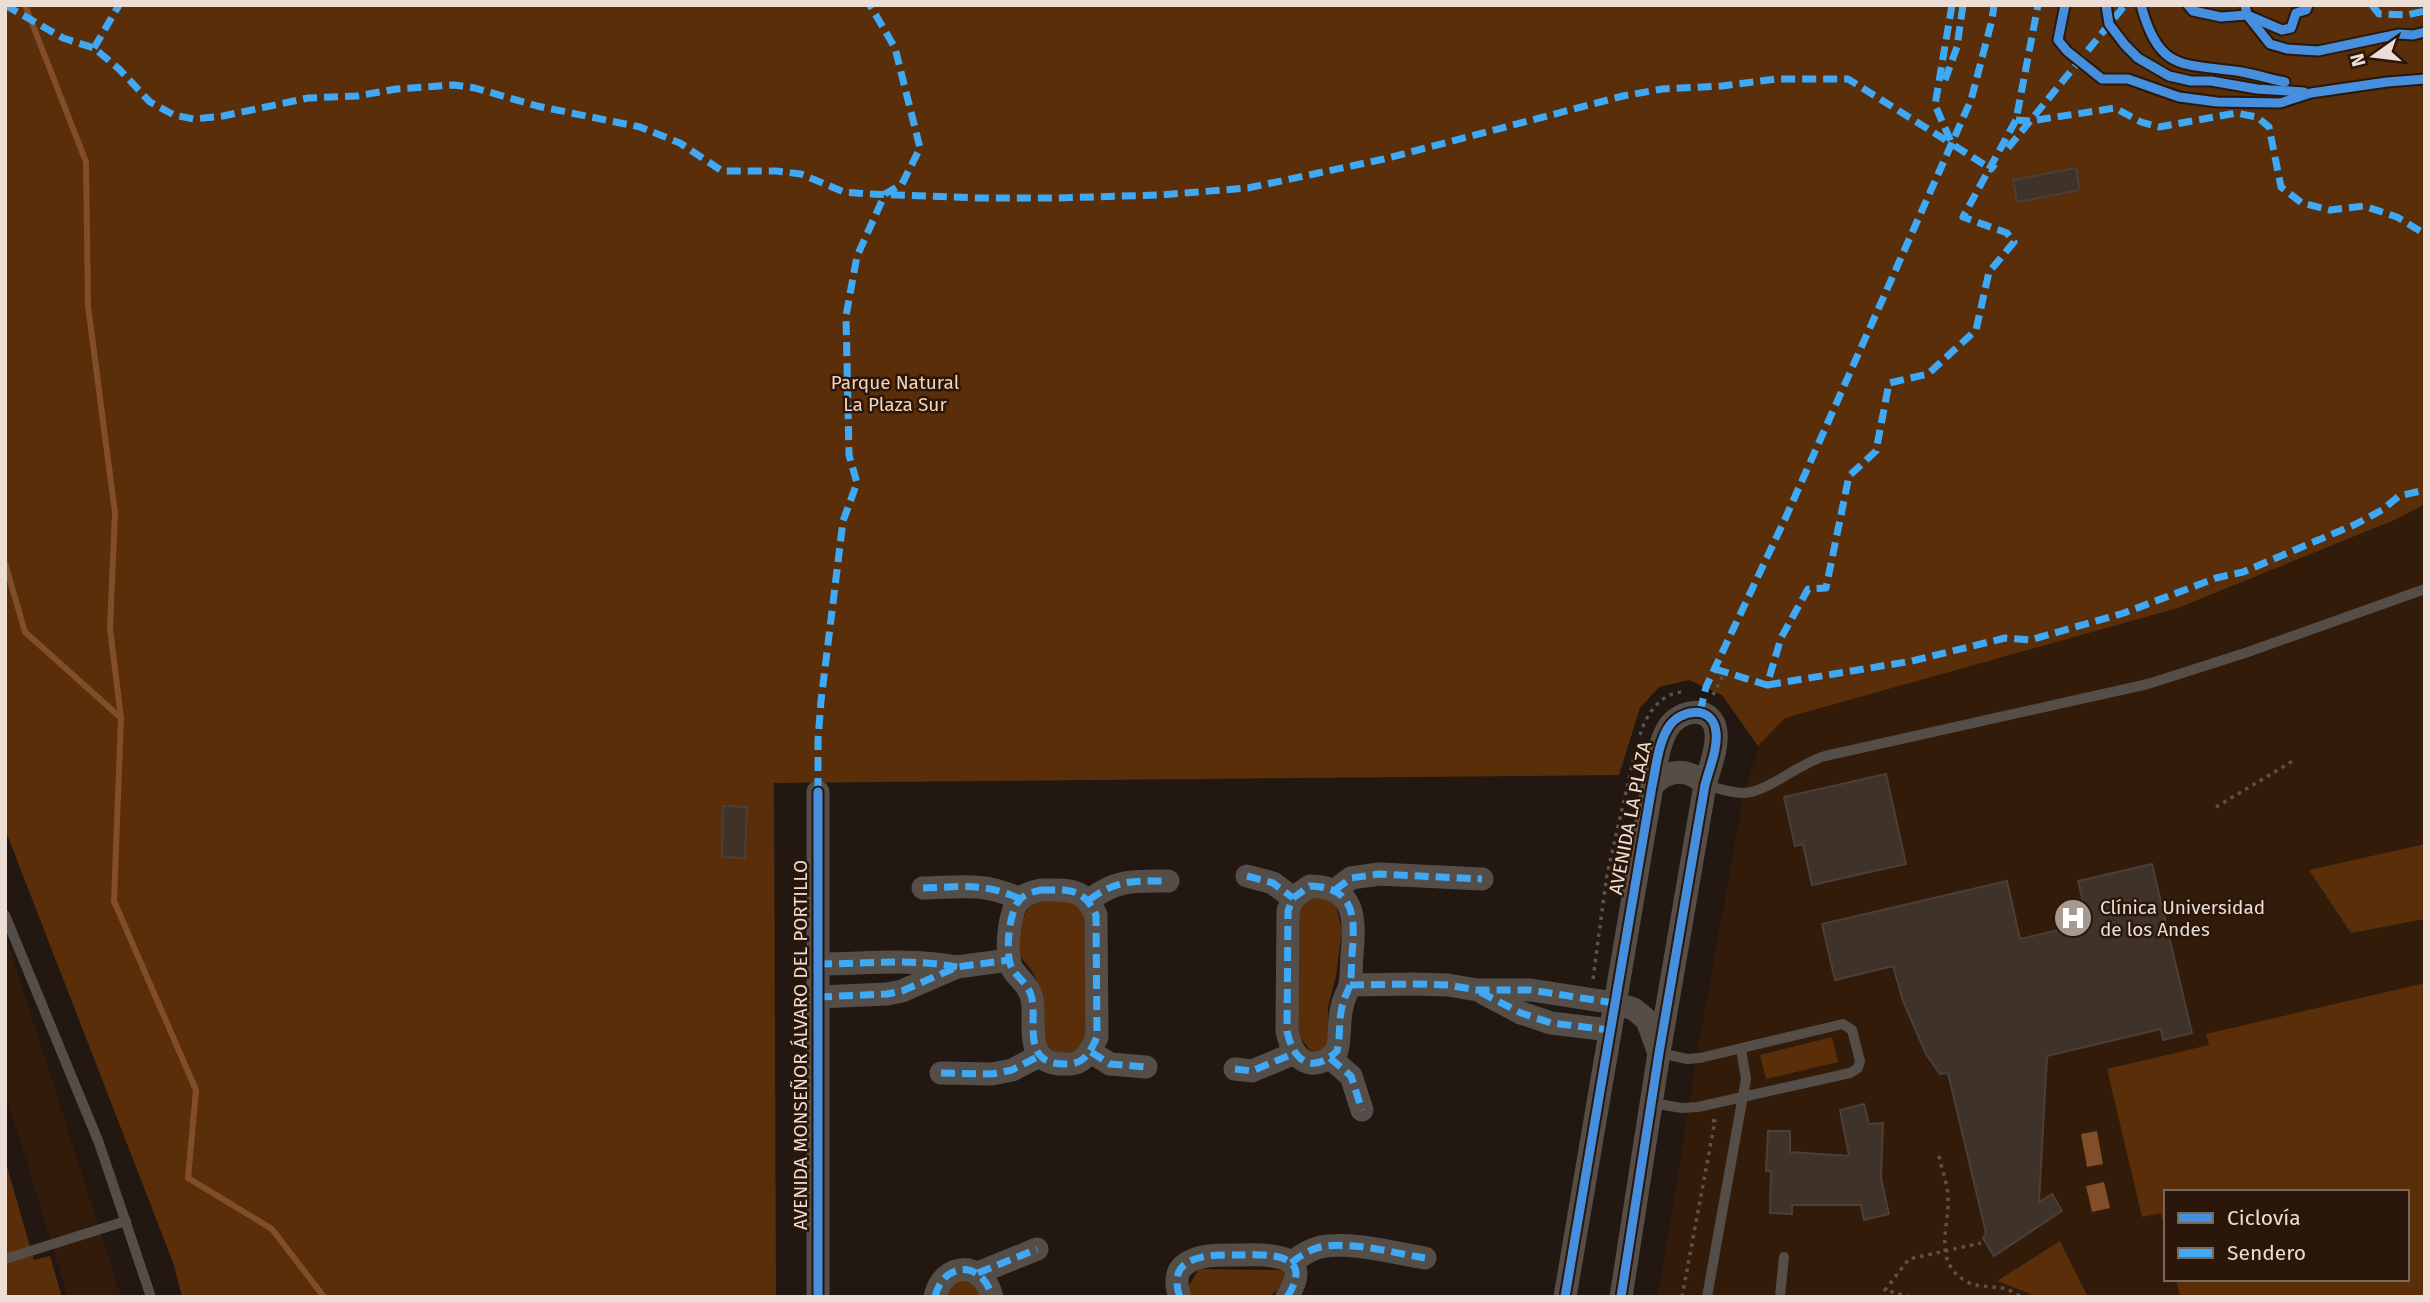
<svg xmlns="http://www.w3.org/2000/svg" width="2430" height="1302" font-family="'Fira Sans',sans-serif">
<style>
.built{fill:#321b09;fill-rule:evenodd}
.green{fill:#5a2e08}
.water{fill:#814e29}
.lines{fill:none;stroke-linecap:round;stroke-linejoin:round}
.stream{stroke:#814e29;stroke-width:6}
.building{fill:#3f3329;stroke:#4a3f39;stroke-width:2}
.path{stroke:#5a524c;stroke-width:3.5;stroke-dasharray:3.5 5;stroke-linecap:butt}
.service{stroke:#554d47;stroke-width:10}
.minor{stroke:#554d47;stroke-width:23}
.quiet{stroke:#3fa9f5;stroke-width:7;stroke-dasharray:14 7;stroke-linecap:butt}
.cycleway-casing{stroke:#2b1709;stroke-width:13}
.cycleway{stroke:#468fdf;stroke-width:9}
.labels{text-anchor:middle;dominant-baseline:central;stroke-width:5;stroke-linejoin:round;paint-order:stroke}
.park-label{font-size:19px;fill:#f6d3bd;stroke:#2b1709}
.street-label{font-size:19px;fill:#ecded5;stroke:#2b1709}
.poi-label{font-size:19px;fill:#ecded5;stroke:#2b1709;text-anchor:start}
</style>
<rect width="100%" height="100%" fill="#231811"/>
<g class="built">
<path d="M2425 504V1297H1658L1699 1043 1744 793 1758 746 1785 718 2178 608 2397 519ZM2166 1192H2407V1279H2166Z"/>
<polygon points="7,939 121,1297 68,1297 5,1092 5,940"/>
</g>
<g class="green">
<polygon points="5,5 2425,5 2425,504 2397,519 2178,608 1785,718 1758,746 1722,695 1689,680 1659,687 1640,708 1619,775 774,783 776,1297 182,1297 174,1265 5,829"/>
<polygon points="2425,844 2425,919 2351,933 2309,870"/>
<polygon points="1316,894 1335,901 1342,930 1336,976 1328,1007 1330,1050 1312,1053 1296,1032 1296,906"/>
<path d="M1058 900 1081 903 1095 928 1093 1026 1079 1051 1056 1054 1042 1039C1041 1003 1047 982 1018 955L1019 929 1030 903Z"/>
<polygon points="2425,983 2425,1297 2180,1297 2176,1279 2407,1279 2407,1192 2166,1192 2166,1234 2161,1213 2142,1217 2107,1069 2209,1045 2206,1034"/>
<polygon points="1832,1037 1838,1062 1766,1079 1760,1055"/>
<polygon points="5,1160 34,1260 50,1256 62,1297 5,1297"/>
<polygon points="2060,1241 2088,1297 2032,1297 2031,1294 1997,1281"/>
<polygon points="1199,1269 1282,1270 1287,1282 1269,1297 1192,1297 1188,1287"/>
<polygon points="975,1276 986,1297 944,1297 951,1279"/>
</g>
<g class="water">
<polygon points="2097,1131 2103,1164 2087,1167 2081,1134"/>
<polygon points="2104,1182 2110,1208 2092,1212 2086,1186"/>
</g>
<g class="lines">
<g class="stream">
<polyline points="25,5 86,162 88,306 115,513 110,628 121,718 114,901 196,1090 188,1178 272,1229 324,1297"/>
<polyline points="5,563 25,632 121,718"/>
</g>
</g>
<g class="building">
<polygon points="2076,168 2080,190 2017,202 2013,180"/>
<polygon points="1886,774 1906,864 1812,885 1803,844 1795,846 1784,797"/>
<polygon points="723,806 747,807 745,858 722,857"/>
<polygon points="2152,864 2192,1033 2163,1040 2161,1029 2047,1056 2039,1202 2052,1194 2062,1211 1994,1256 1983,1238 1986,1233 1948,1073 1940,1074 1926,1054 1903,1001 1893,966 1835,980 1822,924 2007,881 2020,939 2088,923 2078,881"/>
<polygon points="1864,1104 1869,1124 1883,1123 1881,1178 1889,1214 1864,1220 1861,1205 1792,1205 1792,1214 1770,1213 1771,1171 1766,1171 1768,1131 1790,1131 1790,1152 1849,1156 1840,1110"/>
</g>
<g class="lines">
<g class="path">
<polyline points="1713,695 1725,672"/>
<path d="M1640 735C1646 715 1660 693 1683 692"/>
<polyline points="2216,807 2296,759"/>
<polyline points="1593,979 1607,874 1635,753"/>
<path d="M1939 1156C1942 1170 1948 1185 1948 1199 1949 1228 1933 1260 1964 1280 1977 1289 1992 1285 2006 1289 2011 1291 2017 1294 2021 1297"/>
<polyline points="1682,1297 1715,1121 1711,1120"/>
<polyline points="1910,1297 1885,1290 1909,1259 1981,1243"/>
</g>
<g class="service">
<path d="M1705 785C1717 788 1731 793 1744 793 1768 792 1799 763 1825 756L2148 684 2248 652 2425 589"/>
<polyline points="5,915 99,1143 151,1297"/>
<polyline points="1652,1103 1682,1108 1698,1107 1850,1073 1858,1068 1860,1061 1852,1030 1843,1024 1700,1058 1688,1059 1659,1053"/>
<polyline points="5,1259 126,1221"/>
<polyline points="1780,1296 1784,1257"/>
<polyline points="1707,1297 1746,1079 1741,1049"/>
</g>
<g class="minor">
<path d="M1652 786C1668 768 1690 768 1705 785"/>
<polyline points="1247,876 1273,883 1293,898"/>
<path d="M1310 886C1356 887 1355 918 1352 955 1351 966 1352 978 1349 988 1347 993 1344 998 1343 1003 1338 1018 1341 1035 1337 1051 1312 1075 1293 1061 1287 1031L1288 911 1293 898Z"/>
<path d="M923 888C962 887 984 882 1020 899"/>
<path d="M1041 890C1069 890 1083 887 1096 915L1097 1037C1091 1050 1085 1064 1068 1064 1018 1066 1039 1020 1031 995 1027 983 1019 979 1013 970 1004 958 1009 913 1018 902 1023 894 1033 892 1041 890Z"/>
<polyline points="1335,890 1351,878 1379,874 1482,879"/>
<path d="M1089 900C1118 879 1133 881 1168 881"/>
<path d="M818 964C865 964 910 958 957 967"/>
<polyline points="1350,985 1415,984 1448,985 1477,990 1531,990 1614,1003 1634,1009 1647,1020 1658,1051"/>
<polyline points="1483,993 1521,1013 1551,1023 1610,1030"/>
<polyline points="818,997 887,994 902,991 957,967 1009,960"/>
<polyline points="1091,1052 1110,1064 1146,1067"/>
<polyline points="1330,1058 1351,1076 1362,1110"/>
<polyline points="1235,1069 1252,1071 1295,1053"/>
<polyline points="941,1073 992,1074 1012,1070 1041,1055"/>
<path d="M1291 1263C1300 1256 1309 1250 1320 1247 1351 1241 1394 1253 1425 1258"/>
<polyline points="978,1273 1037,1249"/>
<polyline points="818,1297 818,792"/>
<path d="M935 1297C943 1261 983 1260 992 1297"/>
<path d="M1180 1297C1176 1287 1175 1273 1183 1266 1197 1253 1224 1255 1242 1255 1271 1254 1315 1254 1287 1297"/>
<path d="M1565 1297 1652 786C1656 768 1658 744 1668 728 1679 709 1713 704 1716 732 1718 749 1709 769 1705 785L1659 1053 1621 1297"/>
</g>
<g class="quiet">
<polyline points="5,5 63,38 94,48 119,69 150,102 174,115 194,119 223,116 308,98 357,96 396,89 454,85 475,88 537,106 640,127 680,143 722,171 776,171 801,174 844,192 869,194 979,198 1057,198 1160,195 1248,188 1384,159 1623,96 1662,89 1722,86 1776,79 1848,79 1952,144"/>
<polyline points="1952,5 1935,105 1952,144 1991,169 1995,164"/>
<polyline points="2372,5 2379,14 2407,15 2425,11"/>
<polyline points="94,48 119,5"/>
<polyline points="1945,80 1957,47 1963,5"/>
<polyline points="2016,120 2030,121 2115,108 2141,122 2159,127 2236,113 2257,117 2269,127 2281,187 2302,203 2330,210 2364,206 2397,217 2425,234"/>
<polyline points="2008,148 2125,5"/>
<polyline points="1715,669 1767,685 1781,638 1808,589 1826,588 1849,476 1876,451 1889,383 1928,374 1976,330 1989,272 2014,242 2007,233 1963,217 2016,120 2038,5"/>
<polyline points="1767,685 1912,661 2005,638 2030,640 2124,613 2216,578 2243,572 2356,524 2382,510 2399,496 2425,490"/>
<polyline points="1700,712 1706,687 1785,519 1971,100 1992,20 1994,5"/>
<polyline points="818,792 818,740 821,701 843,521 857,483 849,455 846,316 857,256 885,194 902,184 920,148 895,48 870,5"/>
<polyline points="1247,876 1273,883 1293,898"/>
<path d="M1310 886C1356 887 1355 918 1352 955 1351 966 1352 978 1349 988 1347 993 1344 998 1343 1003 1338 1018 1341 1035 1337 1051 1312 1075 1293 1061 1287 1031L1288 911 1293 898Z"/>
<path d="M923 888C962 887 984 882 1020 899"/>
<path d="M1041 890C1069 890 1083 887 1096 915L1097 1037C1091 1050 1085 1064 1068 1064 1018 1066 1039 1020 1031 995 1027 983 1019 979 1013 970 1004 958 1009 913 1018 902 1023 894 1033 892 1041 890Z"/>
<polyline points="1335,890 1351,878 1379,874 1482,879"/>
<path d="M1089 900C1118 879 1133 881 1168 881"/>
<path d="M818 964C865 964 910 958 957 967"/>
<polyline points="1350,985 1415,984 1448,985 1477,990 1531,990 1614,1003"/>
<polyline points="1480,992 1521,1013 1551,1023 1610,1030"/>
<polyline points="818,997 887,994 902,991 957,967 1009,960"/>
<polyline points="1091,1052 1110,1064 1146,1067"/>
<polyline points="1330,1058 1351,1076 1362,1110"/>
<polyline points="1235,1069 1252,1071 1295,1053"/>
<polyline points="941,1073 992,1074 1012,1070 1041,1055"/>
<path d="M1291 1263C1300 1256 1309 1250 1320 1247 1351 1241 1394 1253 1425 1258"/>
<polyline points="978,1273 1037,1249"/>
<path d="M935 1297C943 1261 983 1260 992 1297"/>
<path d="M1180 1297C1176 1287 1175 1273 1183 1266 1197 1253 1224 1255 1242 1255 1271 1254 1315 1254 1287 1297"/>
</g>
<defs>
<g id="cycleway">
<polyline points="2065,5 2058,40 2067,51 2102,79 2128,79 2179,97 2217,102 2280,103 2311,93 2387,82 2425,79"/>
<polyline points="2106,5 2109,24 2125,45 2138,58 2169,76 2191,81 2211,81 2257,89 2304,92"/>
<path d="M2141 5C2159 74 2185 63 2242 72 2257 75 2271 79 2285 82"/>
<polyline points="2188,5 2193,11 2221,17 2247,15 2282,30 2291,28 2296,13 2306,10 2308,5"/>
<polyline points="2245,5 2247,15 2270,44 2287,49 2318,51 2399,34 2413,35 2425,32"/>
<polyline points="818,1297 818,792"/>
<path d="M1565 1297 1652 786C1656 768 1658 744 1668 728 1679 709 1713 704 1716 732 1718 749 1709 769 1705 785L1659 1053 1621 1297"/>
</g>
</defs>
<use href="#cycleway" class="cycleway-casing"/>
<use href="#cycleway" class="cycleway"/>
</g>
<defs>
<symbol id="hospital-disc" viewBox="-11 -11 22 22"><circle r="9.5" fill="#a69990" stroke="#2b1709"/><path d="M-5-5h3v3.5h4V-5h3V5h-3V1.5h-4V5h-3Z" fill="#fff"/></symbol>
</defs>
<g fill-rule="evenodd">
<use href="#hospital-disc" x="2051" y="896" width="44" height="44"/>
</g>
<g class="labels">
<g class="park-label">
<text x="895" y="382">Parque Natural<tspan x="895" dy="22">La Plaza Sur</tspan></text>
</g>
<g class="street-label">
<text transform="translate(1630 818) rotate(-79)">AVENIDA LA PLAZA</text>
<text transform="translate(800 1045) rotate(-90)">AVENIDA MONSEÑOR ÁLVARO DEL PORTILLO</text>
</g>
<g class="poi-label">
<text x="2100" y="907">Clínica Universidad<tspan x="2100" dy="22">de los Andes</tspan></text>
</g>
</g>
<rect width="2430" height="1302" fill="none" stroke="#ecded5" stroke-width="14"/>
<rect x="2164" y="1190" width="245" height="91" fill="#2b1709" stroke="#78675b" stroke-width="2"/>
<rect x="2178" y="1213" width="35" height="10" fill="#468fdf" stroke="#78675b" stroke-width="2"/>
<text x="2227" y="1225" font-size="21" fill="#ecded5">Ciclovía</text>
<rect x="2178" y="1248" width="35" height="10" fill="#3fa9f5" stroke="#78675b" stroke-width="2"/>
<text x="2227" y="1260" font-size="21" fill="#ecded5">Sendero</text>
<g transform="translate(2374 56) rotate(256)" stroke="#2b1709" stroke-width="5" paint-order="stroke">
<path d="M0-5L12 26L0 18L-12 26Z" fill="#ecded5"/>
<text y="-10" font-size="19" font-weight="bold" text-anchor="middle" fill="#ecded5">N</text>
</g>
</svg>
